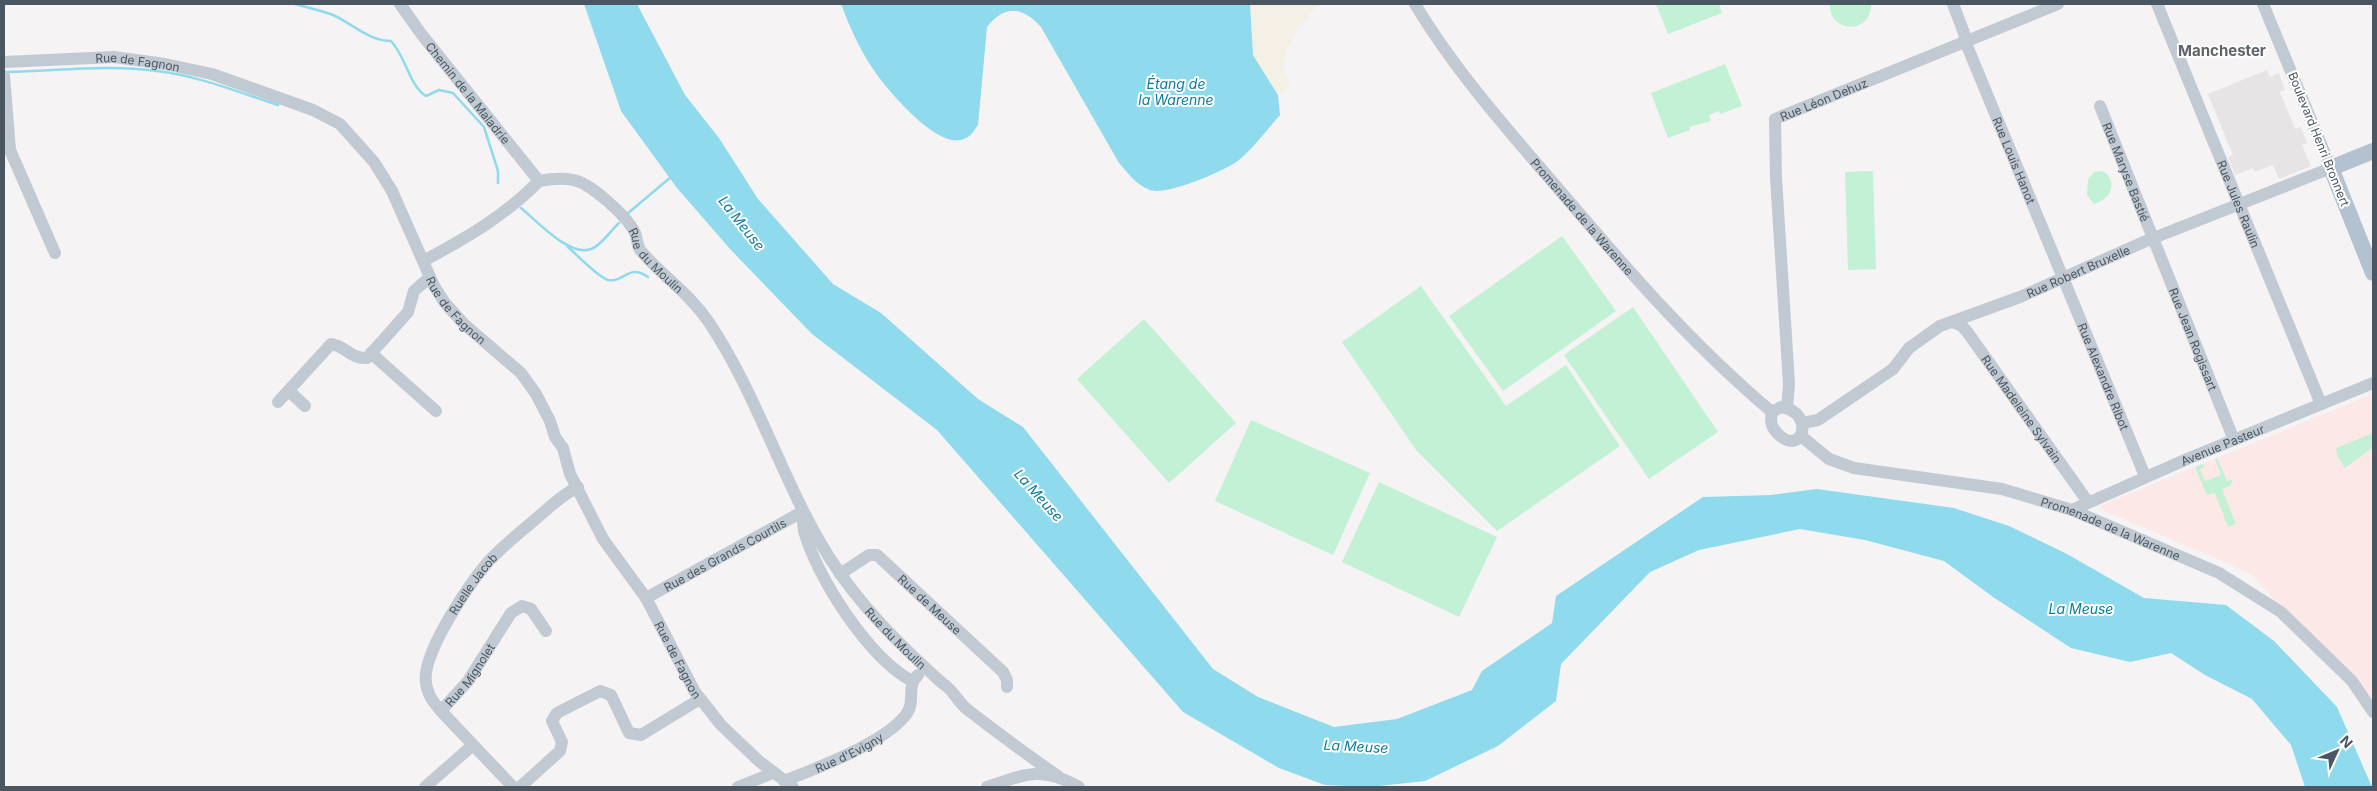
<svg xmlns="http://www.w3.org/2000/svg" width="2377" height="791" font-family="Inter,sans-serif">
<style>
.education{fill:#e6e4e5}
.medical{fill:#fce8e6}
.green{fill:#c3f1d5}
.sand{fill:#f5f0e5}
.water{fill:#90daee}
.lines{fill:none;stroke-linecap:round;stroke-linejoin:round}
.stream{stroke:#90daee;stroke-width:2.5}
.minor{stroke:#c1cad2;stroke-width:12}
.major{stroke:#b3c2d1;stroke-width:16}
.labels{text-anchor:middle;dominant-baseline:central;stroke-width:4;stroke-linejoin:round;paint-order:stroke}
.street-label{font-size:12px;fill:#4a5661;stroke:#fff}
.water-label{font-size:14px;font-style:italic;fill:#0c7c9b;stroke:#fff}
.quarter-label{font-size:15px;font-weight:bold;fill:#5f6368;stroke:#fff}
</style>
<rect width="100%" height="100%" fill="#f5f3f3"/>
<polygon class="education" points="2267,70 2270,77 2279,73 2285,90 2280,92 2295,129 2301,127 2307,143 2302,145 2311,166 2279,179 2273,165 2255,172 2253,168 2235,175 2228,157 2233,155 2208,94"/>
<polygon class="medical" points="2373,394 2373,705 2253,576 2237,567 2100,509 2100,506"/>
<g class="green">
<polygon points="1656,4 1719,4 1722,13 1668,34"/>
<path d="M1830 4H1871C1873 34 1828 34 1830 4Z"/>
<polygon points="1725,64 1742,106 1720,114 1719,111 1709,115 1711,121 1689,127 1690,130 1668,138 1651,93"/>
<polygon points="1873,171 1876,269 1848,270 1845,172"/>
<path d="M2102 171 2107 174C2117 187 2109 199 2094 204L2087 195 2088 179 2094 172Z"/>
<polygon points="1562,236 1616,311 1503,391 1449,316"/>
<polygon points="1421,286 1506,406 1566,365 1620,446 1497,531 1416,450 1342,342"/>
<polygon points="1633,307 1718,432 1649,479 1564,355"/>
<polygon points="1144,319 1236,423 1169,483 1077,379"/>
<polygon points="1251,420 1370,473 1333,555 1215,501"/>
<polygon points="2373,433 2373,447 2345,468 2338,457 2336,448"/>
<polygon points="2217,458 2227,481 2233,479 2230,486 2222,489 2236,524 2228,527 2215,493 2207,495 2195,467 2203,464 2205,467 2200,469 2205,481 2221,475 2215,459"/>
<polygon points="1379,482 1497,537 1459,617 1342,562"/>
</g>
<path class="sand" d="M1250 4H1319C1303 21 1283 44 1284 69 1284 74 1288 80 1290 84L1278 95 1253 55Z"/>
<g class="water">
<polygon points="584,4 637,4 685,95 719,138 758,199 833,284 881,313 978,399 1023,427 1213,669 1258,697 1334,727 1397,719 1472,690 1482,671 1552,623 1556,596 1703,497 1771,495 1817,489 1954,508 2009,526 2067,554 2144,598 2226,605 2274,641 2337,707 2372,787 2305,787 2291,745 2252,699 2205,675 2171,653 2130,662 2071,648 1993,597 1944,561 1865,540 1800,529 1699,550 1650,572 1561,664 1556,701 1498,746 1425,781 1370,787 1325,785 1279,768 1183,712 937,430 812,334 731,250 677,188 621,111"/>
<path d="M841 4H1250L1253 55 1278 95 1280 115C1267 130 1254 147 1239 160 1225 171 1166 196 1150 190 1136 185 1128 173 1119 163L1041 27C1023 7 1005 4 987 27L978 125C973 132 970 138 961 140 936 146 892 95 878 76 862 55 850 28 841 4Z"/>
</g>
<g class="lines">
<g class="stream">
<path d="M295 4C308 8 321 10 333 15 353 24 369 41 391 41 406 57 410 87 426 96L439 90 453 93 484 127 498 171V183"/>
<path d="M8 72C58 71 108 64 157 71 199 76 238 92 278 105"/>
<path d="M521 208C537 221 569 257 591 249 601 246 611 230 619 223"/>
<polyline points="627,214 671,177"/>
<path d="M568 247C577 255 598 277 608 280 625 283 628 263 648 277"/>
</g>
<g class="minor">
<path id="s1" d="M400 4 422 35 539 181"/>
<path id="s2" d="M1415 4C1454 69 1506 128 1556 186 1624 266 1691 344 1772 412"/>
<path id="s3" d="M1953 4 1964 33 1965 41 2145 476"/>
<path id="s4" d="M2157 4 2321 404"/>
<path id="s5" d="M4 62 114 57 165 64 212 74 313 110 340 124 374 162 392 191 434 286 445 303 464 324 521 373 536 394 550 421 555 437 563 448 570 474 603 539 646 598 695 692 721 725 759 761 793 787"/>
<polyline points="4,76 10,150 55,253"/>
<path id="s6" d="M2100 106 2234 440"/>
<path id="s7" d="M423 261C465 239 506 215 539 181 550 179 566 177 577 181 593 186 628 217 635 233 638 239 636 245 641 251 662 276 689 293 708 321 758 395 782 482 829 557 860 606 899 644 942 683 955 691 957 702 968 710 998 733 1027 755 1058 776"/>
<path id="s8" d="M1953 322 1962 326 1968 333 2088 502"/>
<polyline points="371,353 436,411"/>
<polyline points="289,391 305,406"/>
<path d="M278 402 331 344C346 346 350 359 367 358L408 312 414 291 430 277"/>
<path d="M1781 407C1816 412 1803 458 1778 434 1771 427 1770 421 1772 412Z"/>
<path id="s9" d="M1787 408 1789 384 1776 178 1775 119 2058 4"/>
<path id="s10" d="M1802 423 1818 420 1893 369 1909 348 1940 326 2020 297 2146 241 2331 168 2263 4"/>
<path id="s11" d="M1801 436 1829 459 1854 468 2002 489 2072 510 2219 573 2281 612 2352 681 2373 712"/>
<path id="s12" d="M2072 510 2187 459 2373 383"/>
<path id="s13" d="M840 574 869 555H877L1003 672 1007 680V687"/>
<path id="s14" d="M646 598 802 512C803 518 803 525 804 531 817 578 869 658 912 681"/>
<path id="s15" d="M441 711C431 700 424 689 426 673 430 643 467 587 487 563 502 546 521 532 538 517 551 506 563 494 578 487"/>
<path id="s16" d="M784 781C818 768 883 743 905 716 917 702 905 687 918 675"/>
<polyline points="425,787 473,745"/>
<path id="s17" d="M513 787 441 711 468 681 511 613 522 606 531 609 546 631"/>
<polyline points="520,787 560,751 562,742 552,721 557,713 600,691 611,695 629,733 641,735 700,699"/>
<polyline points="738,787 773,773"/>
<path d="M987 787C1026 774 1041 766 1079 787"/>
</g>
<polyline class="major" points="2373,151 2331,168 2373,273"/>
</g>
<g class="labels">
<g class="street-label">
<text stroke="none"><textPath href="#s5" startOffset="134">Rue de Fagnon</textPath></text>
<text stroke="none"><textPath href="#s1" startOffset="112">Chemin de la Maladrie</textPath></text>
<text stroke="none"><textPath href="#s9" startOffset="342">Rue Léon Dehuz</textPath></text>
<text transform="translate(2319 139) rotate(68)">Boulevard Henri Bronnert</text>
<text stroke="none"><textPath href="#s3" startOffset="168">Rue Louis Hanot</textPath></text>
<text stroke="none"><textPath href="#s6" startOffset="71">Rue Maryse Bastié</textPath></text>
<text stroke="none"><textPath href="#s4" startOffset="216">Rue Jules Raulin</textPath></text>
<text stroke="none"><textPath href="#s2" startOffset="271">Promenade de la Warenne</textPath></text>
<text stroke="none"><textPath href="#s7" startOffset="294">Rue du Moulin</textPath></text>
<text stroke="none"><textPath href="#s10" startOffset="320">Rue Robert Bruxelle</textPath></text>
<text stroke="none"><textPath href="#s5" startOffset="569">Rue de Fagnon</textPath></text>
<text stroke="none"><textPath href="#s6" startOffset="251">Rue Jean Rogissart</textPath></text>
<text stroke="none"><textPath href="#s3" startOffset="402">Rue Alexandre Ribot</textPath></text>
<text stroke="none"><textPath href="#s8" startOffset="112">Rue Madeleine Sylvain</textPath></text>
<text stroke="none"><textPath href="#s12" startOffset="164">Avenue Pasteur</textPath></text>
<text stroke="none"><textPath href="#s11" startOffset="328">Promenade de la Warenne</textPath></text>
<text stroke="none"><textPath href="#s14" startOffset="90">Rue des Grands Courtils</textPath></text>
<text stroke="none"><textPath href="#s15" startOffset="144">Ruelle Jacob</textPath></text>
<text stroke="none"><textPath href="#s13" startOffset="115">Rue de Meuse</textPath></text>
<text stroke="none"><textPath href="#s7" startOffset="746">Rue du Moulin</textPath></text>
<text stroke="none"><textPath href="#s5" startOffset="989">Rue de Fagnon</textPath></text>
<text stroke="none"><textPath href="#s17" startOffset="151">Rue Mignolet</textPath></text>
<text stroke="none"><textPath href="#s16" startOffset="71">Rue d'Evigny</textPath></text>
</g>
<g class="water-label">
<text x="1176" y="83">Étang de<tspan x="1176" dy="16">la Warenne</tspan></text>
<text transform="translate(742 223) rotate(52)">La Meuse</text>
<text transform="translate(1039 495) rotate(48)">La Meuse</text>
<text x="2081" y="608">La Meuse</text>
<text transform="translate(1356 746) rotate(3)">La Meuse</text>
</g>
<g class="quarter-label">
<text x="2222" y="50">Manchester</text>
</g>
</g>
<rect width="2377" height="791" fill="none" stroke="#4a5661" stroke-width="10"/>
<g transform="translate(2337 751) rotate(46)" stroke="#ffffff" stroke-width="4" paint-order="stroke">
<path d="M0-4L9 19L0 12L-9 19Z" fill="#4a5661"/>
<text y="-8" font-size="14" font-weight="bold" text-anchor="middle" fill="#4a5661">N</text>
</g>
</svg>
